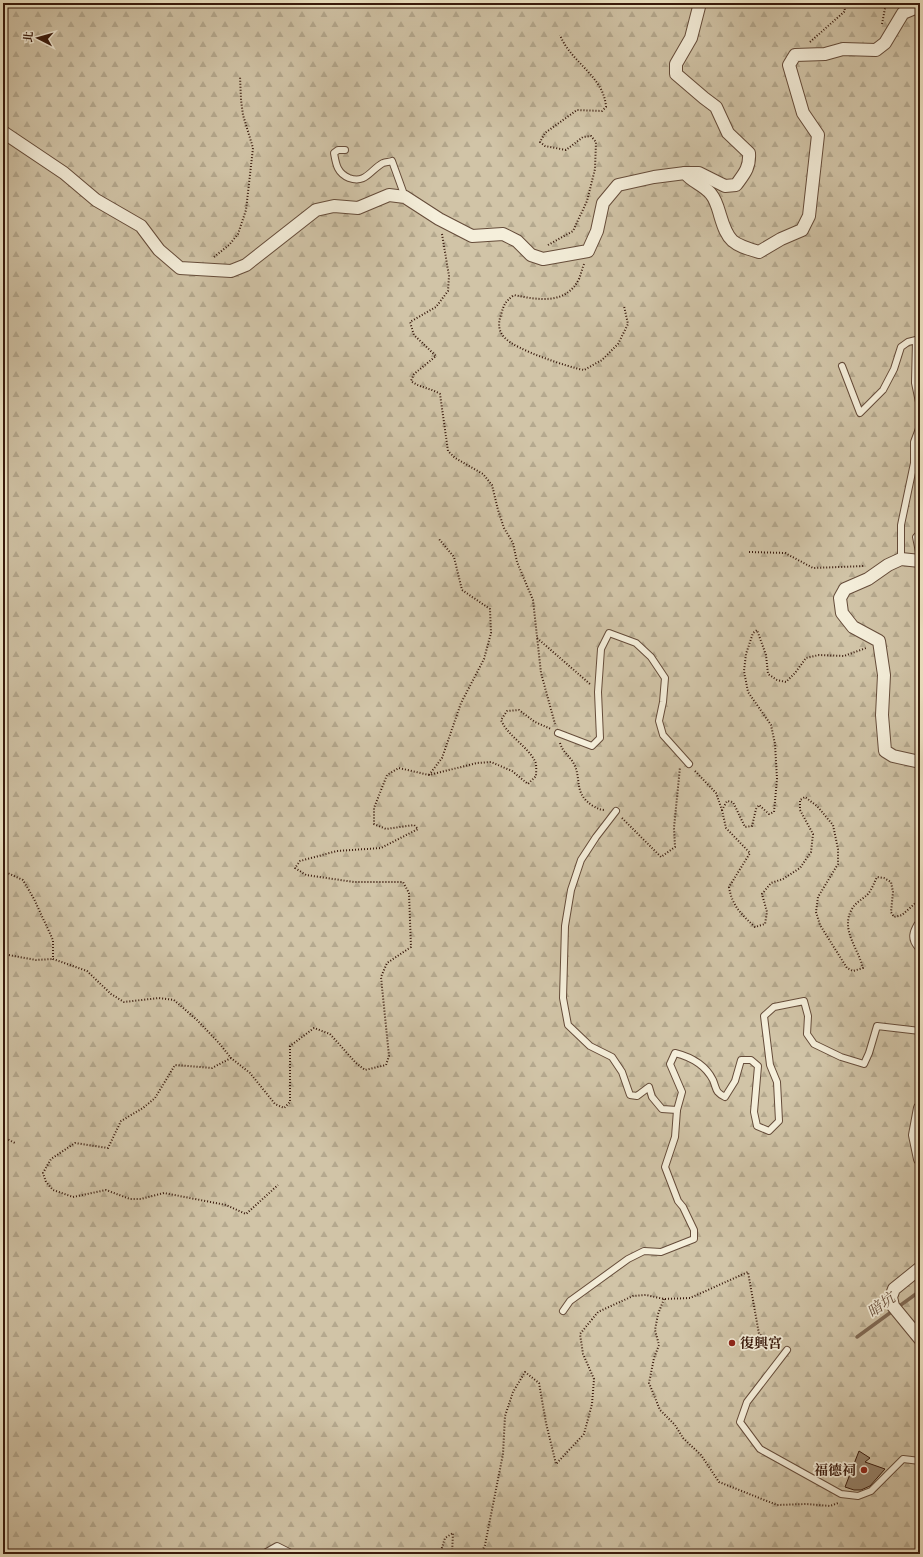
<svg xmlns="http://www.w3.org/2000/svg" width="923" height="1557" font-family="'IM FELL French Canon','Noto Serif TC',serif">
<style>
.forest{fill:url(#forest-firs);stroke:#846e59}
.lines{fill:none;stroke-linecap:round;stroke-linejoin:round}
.stream{stroke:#806a55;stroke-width:3.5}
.building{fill:#97846d;stroke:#37180b}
.service-casing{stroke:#654c3a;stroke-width:8}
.minor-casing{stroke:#654c3a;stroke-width:14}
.path{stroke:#37180b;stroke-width:2;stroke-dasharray:1 2;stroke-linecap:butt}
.service{stroke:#f5efdb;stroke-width:6}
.minor{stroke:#f5efdb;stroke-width:12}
.poi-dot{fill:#8f2418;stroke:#f5efdb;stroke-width:1.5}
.labels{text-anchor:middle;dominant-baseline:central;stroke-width:3.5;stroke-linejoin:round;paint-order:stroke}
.poi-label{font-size:14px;font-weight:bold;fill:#37180b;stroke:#f5efdb;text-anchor:start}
.water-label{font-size:15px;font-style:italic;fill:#684f3d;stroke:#f5efdb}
</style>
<defs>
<pattern id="forest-firs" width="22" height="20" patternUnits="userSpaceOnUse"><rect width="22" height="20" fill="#d1c4a7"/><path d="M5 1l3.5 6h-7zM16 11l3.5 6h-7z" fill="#b4a88e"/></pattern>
</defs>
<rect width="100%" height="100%" fill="#f0e7c7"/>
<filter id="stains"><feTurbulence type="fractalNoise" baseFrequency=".005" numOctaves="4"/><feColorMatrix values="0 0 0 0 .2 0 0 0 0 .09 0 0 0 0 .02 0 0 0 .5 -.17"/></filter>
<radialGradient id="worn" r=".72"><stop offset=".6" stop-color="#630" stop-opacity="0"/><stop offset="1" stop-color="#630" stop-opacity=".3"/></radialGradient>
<rect class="forest" x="3" y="3" width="917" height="1551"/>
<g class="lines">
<polyline class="stream" points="857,1337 920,1291"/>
</g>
<polygon class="building" points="859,1451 870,1458 865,1462 885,1469 870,1486 861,1490 854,1490 845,1487"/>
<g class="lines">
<defs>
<g id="service">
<path d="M345 150H338L334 153C336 164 337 173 349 178 366 184 370 170 383 163 386 162 390 162 392 161L405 197"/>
<polyline points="842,366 860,413 883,390 894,369 901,347 908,342 916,340 915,383 920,407"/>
<polyline points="920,533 916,537 920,557"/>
<polyline points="901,559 901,525 914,463 914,442 920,426"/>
<polyline points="558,733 592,746 600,738 598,692 601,649 609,633 636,643 651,657 665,678 663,702 659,721 663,735 689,764"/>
<polyline points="616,811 596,837 581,860 571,890 565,926 563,998 568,1025 590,1046 612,1057 622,1072 630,1095 637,1096 649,1087 652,1097 662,1109 677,1110"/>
<path d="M563 1311 570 1301 628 1259 644 1251 661 1252 694 1239V1230L683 1207 678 1201 665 1167 675 1137 677 1110 682 1092 670 1064 675 1053C691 1057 705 1064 713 1080 717 1090 715 1092 725 1097L735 1081 741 1060H751L758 1066 754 1112 757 1126 769 1131 779 1121 777 1082 770 1065 764 1016 774 1007 804 1001 808 1016 807 1034 814 1044 841 1057 864 1064 869 1053 877 1026 920 1031"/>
<polyline points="787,1350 747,1402 740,1422 760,1449 841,1494 858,1496 871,1491 903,1459 920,1461"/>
<polyline points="263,1554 277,1546 289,1552 287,1554"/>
</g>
<g id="minor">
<path d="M3 132 64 173 96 200 141 226 159 250 180 268 231 271 246 265 316 210 334 206 358 208 389 195 405 197 439 219 472 236 503 234 517 241 531 255 543 259 588 251 597 231 603 203 618 185 654 177 685 173C692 182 704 185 711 194 716 200 718 208 720 215 728 242 732 244 759 252L781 239 802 230 809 216 818 135 803 113 789 65 795 55 825 54 843 49 876 50 885 43 903 13 915 8 918 3"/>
<path d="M685 173H699L725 186 736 185C744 174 750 168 749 153L728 133 716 107 704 98 676 74V64L691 38 700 3"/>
<polyline points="920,561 901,559 888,565 868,579 845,589 840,598 842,613 853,627 879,641 884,675 882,715 885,751 893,756 920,762"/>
<path d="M920 926C916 933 914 938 920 945"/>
<polyline points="920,1108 915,1135 920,1159"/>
<polyline points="920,1268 894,1289 891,1297 893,1306 920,1339"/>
</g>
</defs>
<use href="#service" class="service-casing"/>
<use href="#minor" class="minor-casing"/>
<g class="path">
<polyline points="882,24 886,3"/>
<polyline points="810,42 845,11 844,3"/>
<path d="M442 234 449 276 448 291 436 307 410 322 414 335 436 356 414 374 411 381C420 388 431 388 440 394L448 451 455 458 483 474 492 485 498 510 504 528 513 543 517 562 533 600 541 673 555 724"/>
<path d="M548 245 573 231 587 201 595 169 596 142 591 136 583 137 566 150 545 146 540 142 545 133 577 110 602 111 606 107C604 76 571 63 560 35"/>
<polyline points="214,257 229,245 238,234 246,210 253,148 243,115 241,100 240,76"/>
<path d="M584 264C582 269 581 274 579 279 566 305 538 300 514 295 505 302 504 304 501 315 498 323 498 331 505 338 516 350 568 367 584 370L602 360 618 344 628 324 624 306"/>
<polyline points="749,552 785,553 813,568 865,566"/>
<polyline points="537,638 590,684"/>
<path d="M560 743C563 753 570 756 574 764 582 780 573 793 593 806 597 808 600 810 605 810"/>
<polyline points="695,771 716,793 722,810 727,801 733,802 745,827 752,826 756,809 759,805 769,814 774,812 777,779 775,744 771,725 748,692 744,671 746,654 753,633 757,630 766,655 768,674 777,680 786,682 795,673 806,658 819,655 844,656 866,648"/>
<polyline points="429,775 442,758 461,703 484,659 491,633 490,609 462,590 454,557 439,539"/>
<path d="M722 810 726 828 750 853 729 887C732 906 742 915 755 927L765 924 767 912 762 894 771 883 783 879 800 868 811 852 813 834 800 810V800L805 797 817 806 833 825 838 849V864L818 897 816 912 820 925 847 968 853 971 863 968C858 948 840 929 852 909 855 903 863 899 868 894 872 889 874 883 877 877L884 878 891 882 893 892 891 912 894 917 902 915 920 899"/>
<polyline points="622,818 661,857 675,847 674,828 680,767"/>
<path d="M3 871 23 880 34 899 53 940V959L87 971 111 994 124 1002 159 998 174 1000 197 1020 219 1043 231 1058 250 1073 275 1104 284 1108 290 1102V1046L314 1028 330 1034 356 1063 365 1070 386 1065 389 1056 381 977 387 963 411 947 409 893 403 882H354L306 875 295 868 300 861 337 851 381 848 418 829 414 825 386 829 374 824V808L387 775 399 768 429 775 477 763 491 762 512 771 528 784 536 776C536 772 537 765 535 761 526 745 508 736 501 720L507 711 519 710 535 722 551 729"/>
<polyline points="3,954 36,960 53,959"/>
<polyline points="231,1058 212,1068 175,1065 155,1098 143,1108 121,1121 108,1148 75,1143 51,1159 43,1173 46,1182 53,1190 73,1197 106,1190 130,1199 141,1199 164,1193 226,1205 246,1214 278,1185"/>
<polyline points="3,1137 15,1143"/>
<polyline points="664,1299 658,1314 655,1330 659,1345 654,1358 649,1383 660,1410 675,1425 683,1438 701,1455 719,1482 777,1505 806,1504 830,1506 838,1503"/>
<polyline points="440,1554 445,1538 453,1533 452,1554"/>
<polyline points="481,1554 485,1545 503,1454 505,1416 513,1392 525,1372 539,1383 546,1423 556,1464 584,1434 592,1404 594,1379 583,1354 580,1334 598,1312 633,1296 646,1295 664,1299 690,1298 748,1272 759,1334 779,1345"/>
</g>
<use href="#service" class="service"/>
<use href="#minor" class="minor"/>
</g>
<g class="poi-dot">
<circle cx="732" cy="1343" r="4"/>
<circle cx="864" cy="1470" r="4"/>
</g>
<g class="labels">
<g class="poi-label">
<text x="740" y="1343">復興宮</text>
<text x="856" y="1470" text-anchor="end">福德祠</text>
</g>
<g class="water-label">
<text transform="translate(881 1305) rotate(-36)">暗坑</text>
</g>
</g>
<rect width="923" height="1557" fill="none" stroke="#f0e7c7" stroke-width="16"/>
<rect x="4" y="4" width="915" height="1549" fill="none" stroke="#37180b" stroke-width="2"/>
<rect x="8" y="8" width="907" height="1541" fill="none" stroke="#37180b"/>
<g transform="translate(38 38) rotate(276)" stroke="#f5efdb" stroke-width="3" paint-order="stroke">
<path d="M0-3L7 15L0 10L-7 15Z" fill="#37180b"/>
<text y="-6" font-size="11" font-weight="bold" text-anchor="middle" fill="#37180b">北</text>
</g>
<rect width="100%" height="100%" filter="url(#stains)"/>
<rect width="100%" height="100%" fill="url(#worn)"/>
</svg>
